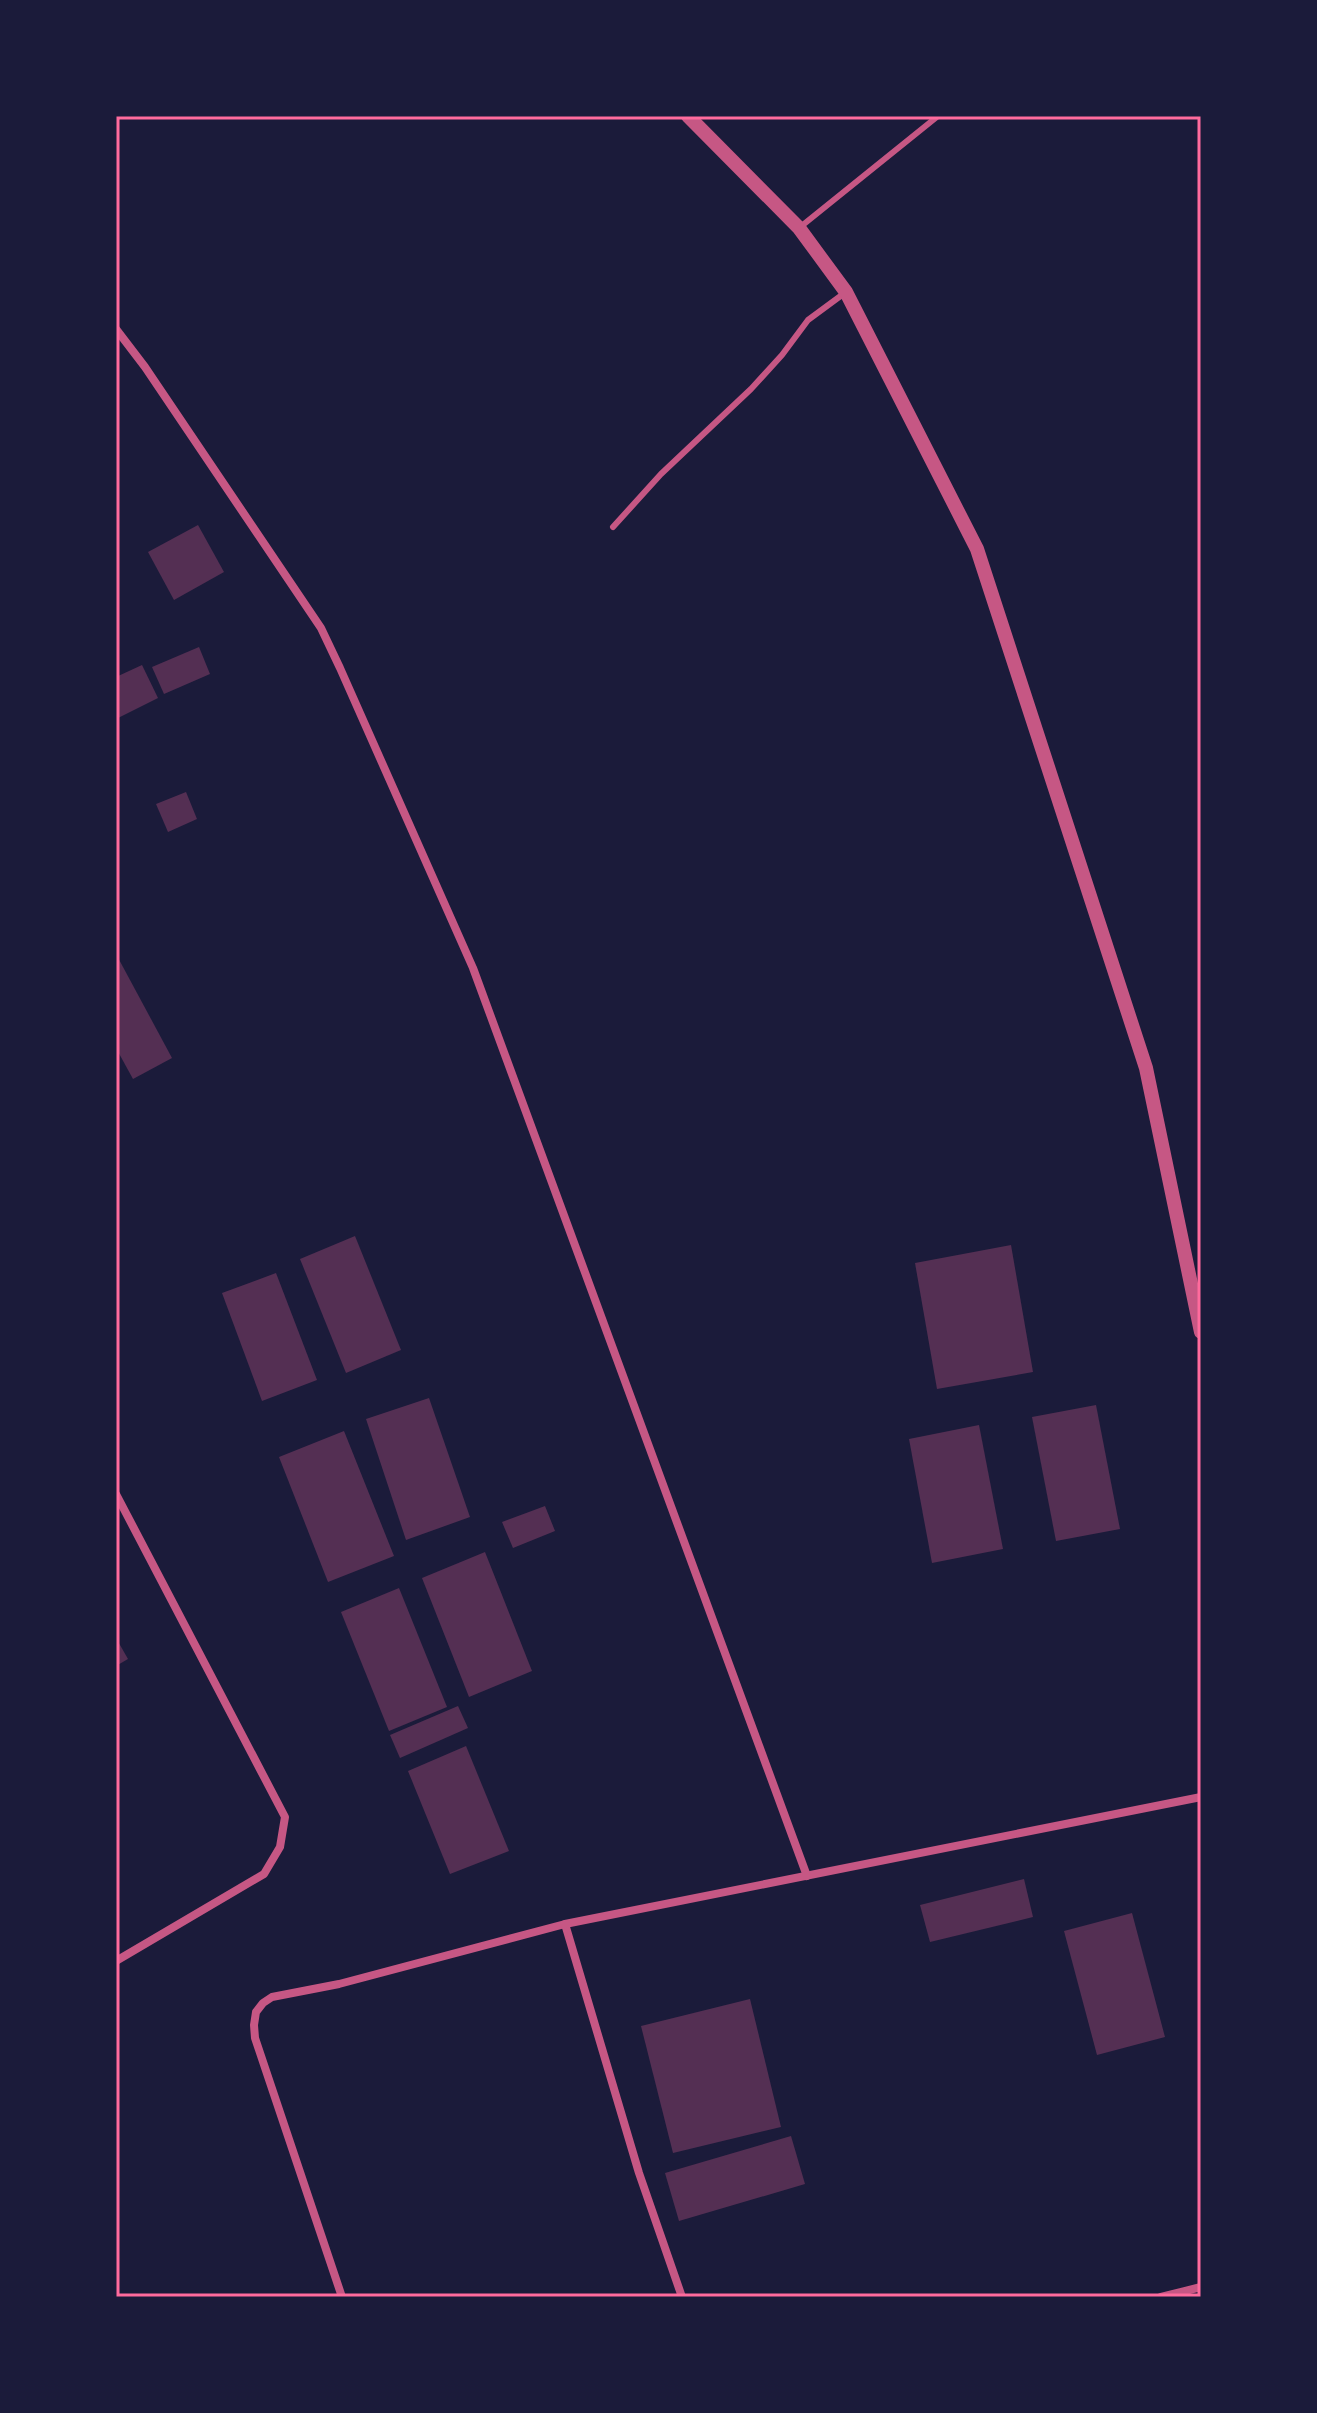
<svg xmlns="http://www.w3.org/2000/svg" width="1317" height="2413" font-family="'Archivo Narrow',sans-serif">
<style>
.building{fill:#542f53}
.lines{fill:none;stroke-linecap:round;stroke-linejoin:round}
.service{stroke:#c65784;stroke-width:6}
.minor{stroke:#c65784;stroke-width:8}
.tertiary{stroke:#c65784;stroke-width:14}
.neatline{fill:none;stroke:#ff6b9d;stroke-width:3}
</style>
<rect width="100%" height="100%" fill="#1b1b3a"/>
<g class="building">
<polygon points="198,525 224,572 174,600 148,552"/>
<polygon points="199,647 210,674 164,694 152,667"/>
<polygon points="142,665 158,698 116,719 116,677"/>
<polygon points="186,792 197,819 168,832 156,804"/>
<polygon points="116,954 172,1058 133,1079 116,1048"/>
<polygon points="355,1236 401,1350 346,1373 300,1259"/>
<polygon points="1011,1245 1033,1372 937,1389 915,1263"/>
<polygon points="276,1273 317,1380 262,1401 222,1293"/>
<polygon points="429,1398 470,1517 406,1540 366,1419"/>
<polygon points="1096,1405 1120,1529 1056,1541 1032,1417"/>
<polygon points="979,1425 1003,1549 932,1563 909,1439"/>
<polygon points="344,1431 394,1556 328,1582 279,1457"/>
<polygon points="545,1506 555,1531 513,1548 502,1522"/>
<polygon points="485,1552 532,1671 469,1697 422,1578"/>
<polygon points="399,1588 447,1707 389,1731 341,1612"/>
<polygon points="116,1638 128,1659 116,1666"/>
<polygon points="458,1706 468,1728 400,1758 390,1735"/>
<polygon points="466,1746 509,1851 450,1874 408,1771"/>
<polygon points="1024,1879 1033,1917 930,1942 920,1905"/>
<polygon points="1132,1913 1165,2037 1097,2055 1064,1931"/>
<polygon points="750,1999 781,2127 673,2153 641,2026"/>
<polygon points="791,2136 805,2184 679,2221 665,2173"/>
</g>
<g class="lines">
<g class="service">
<polyline points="799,228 938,116"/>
<polyline points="613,527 661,474 751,389 782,355 808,320 846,292"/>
</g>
<g class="minor">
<polyline points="116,329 145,367 321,628 340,668 473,968 807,1876"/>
<polyline points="116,1494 285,1817 280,1847 264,1874 116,1961"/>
<polyline points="565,1924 639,2173 682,2297"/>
<polyline points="342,2297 255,2038 254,2025 256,2012 263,2003 272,1997 339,1984 565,1924 1201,1797"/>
<polyline points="1161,2297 1201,2287"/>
</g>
<polyline class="tertiary" points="688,116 799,228 846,292 977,549 1146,1068 1201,1332"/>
</g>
<rect width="1317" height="2413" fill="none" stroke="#1b1b3a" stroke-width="236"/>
<rect x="118" y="118" width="1081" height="2177" class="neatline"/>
</svg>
